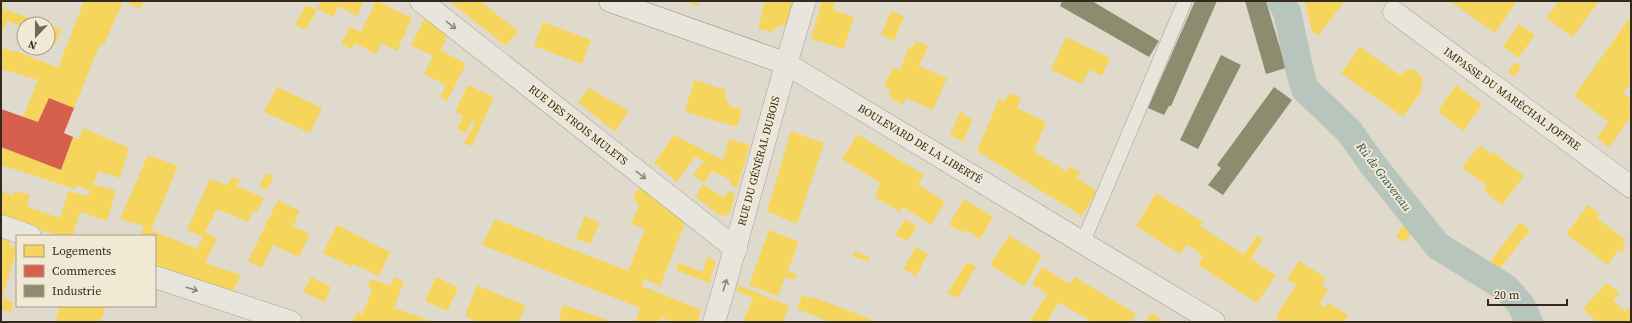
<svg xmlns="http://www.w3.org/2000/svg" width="1632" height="323" font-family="'Source Serif 4',serif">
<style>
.homes{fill:#f6d55c}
.shops{fill:#d6604d}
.industry{fill:#8c8c6e}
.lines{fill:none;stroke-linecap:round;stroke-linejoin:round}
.canal{stroke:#b7c5bd;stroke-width:28}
.lane-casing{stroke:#a59f95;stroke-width:15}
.street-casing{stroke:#a59f95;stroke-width:23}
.secondary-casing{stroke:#958f85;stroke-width:23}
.lane{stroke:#e8e5dd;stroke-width:14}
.street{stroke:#e8e5dd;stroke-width:22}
.secondary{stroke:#e8e5dd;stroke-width:22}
.oneway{stroke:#8e877e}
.labels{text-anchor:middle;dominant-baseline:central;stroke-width:4;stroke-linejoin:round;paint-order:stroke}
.street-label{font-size:11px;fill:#33291f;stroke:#f1e9d3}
.water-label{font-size:12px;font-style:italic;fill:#30514f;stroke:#f1e9d3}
</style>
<rect width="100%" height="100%" fill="#e0dacc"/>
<g class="homes">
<polygon points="1,1 4,1 2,8 45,24 24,24 24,27 7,21 3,30 1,29"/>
<polygon points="84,1 123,1 104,45 100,44 74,108 49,98 38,122 23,117 38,80 1,69 1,48 16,52 16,51 58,68"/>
<polygon points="124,1 144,1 140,9"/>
<polygon points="322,1 364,1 357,16 339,6 333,17 317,9"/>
<polygon points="376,1 412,18 397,51 382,43 376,54 355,43 352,49 341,44 350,27 361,32"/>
<polygon points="449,1 480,1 518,31 506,46"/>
<polygon points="684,1 699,1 698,6"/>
<polygon points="765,1 793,1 787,23 772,30 771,32 758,28"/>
<polygon points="822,1 836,1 833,10 854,17 844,49 811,39"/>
<polygon points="1305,1 1342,1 1343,3 1318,36 1312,31"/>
<polygon points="1450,1 1517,1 1495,33"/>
<polygon points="1559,1 1599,1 1573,37 1546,18"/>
<polygon points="306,5 317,10 306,30 295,25"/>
<polygon points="891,11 904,16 894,41 881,35"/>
<polygon points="1631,16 1631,71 1628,75 1631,78 1631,83 1623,93 1631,99 1631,116 1609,147 1597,138 1609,122 1574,96"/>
<polygon points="425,18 447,35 441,50 466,64 447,101 440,97 446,85 424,74 433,56 411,45"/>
<polygon points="543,22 591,40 582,64 534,46"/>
<polygon points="1519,24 1535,35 1518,58 1503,46"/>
<polygon points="48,25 62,30 54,45 48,44"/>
<polygon points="1066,37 1110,58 1102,76 1089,70 1082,84 1051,70"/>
<polygon points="916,41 928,46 919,66 947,78 933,110 906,98 903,105 888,96 891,89 884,86 893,67 900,70 909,46 912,48"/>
<polygon points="1360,47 1400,75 1405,71 1412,69 1419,73 1423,79 1421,89 1422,91 1403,117 1341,73"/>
<polygon points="1515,62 1522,67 1514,77 1508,72"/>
<polygon points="694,80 726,90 725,97 730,106 742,110 737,127 685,112"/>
<polygon points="468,85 494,97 472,146 464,143 475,122 472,120 466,133 457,129 463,116 455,112"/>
<polygon points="1456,85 1482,105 1463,131 1438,111"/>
<polygon points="277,87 322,108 310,133 264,112"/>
<polygon points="589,88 629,111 615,132 578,102"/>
<polygon points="1009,93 1021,98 1017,108 1046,122 1034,151 1067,172 1070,166 1080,172 1077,178 1097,191 1082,216 977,151 999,99 1005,101"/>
<polygon points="960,112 973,120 963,142 950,135"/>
<polygon points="83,128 129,148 120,178 98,171 93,184 116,191 107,221 80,212 73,236 60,236 1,217 1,191 13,196 15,191 30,195 27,207 60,218 68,191 88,196 90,191 76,185 75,189 1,165 1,147 61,170 73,137 78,139"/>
<polygon points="791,131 824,143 797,224 767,211"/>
<polygon points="857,134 924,175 918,184 945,202 931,225 903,207 900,212 875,197 880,183 842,159"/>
<polygon points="674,135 723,160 729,139 750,145 737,188 729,184 731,180 712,171 704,183 693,175 704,161 695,157 677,182 654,163"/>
<polygon points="1480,145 1490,154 1492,151 1524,176 1502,205 1484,191 1487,186 1462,167"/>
<polygon points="148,155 178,166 151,230 197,249 203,237 187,230 210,179 227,185 232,177 240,180 237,186 264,198 257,212 253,211 248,222 217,209 205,232 217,238 205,263 241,275 232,293 155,268 155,236 140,236 144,226 120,219"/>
<polygon points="266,173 274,176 267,190 259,187"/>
<polygon points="703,184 724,198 729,191 735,195 730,214 720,216 696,197"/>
<polygon points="640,187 685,223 660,286 644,279 642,286 701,310 698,322 672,322 661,317 659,322 635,322 640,308 482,245 495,219 628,271 645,229 631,224 639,206 633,196"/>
<polygon points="1156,193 1203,222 1200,226 1244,255 1257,235 1263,239 1251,259 1276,275 1257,303 1198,265 1203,256 1187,244 1180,254 1136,226"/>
<polygon points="964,199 993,217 980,239 966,230 964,233 949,225"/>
<polygon points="278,200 300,211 293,226 310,234 299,257 273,245 262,268 248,261"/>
<polygon points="1588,205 1600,214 1597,218 1626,240 1622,244 1625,247 1621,253 1618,250 1608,265 1566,234"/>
<polygon points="585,216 600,223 590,244 576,238"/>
<polygon points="1408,217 1415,226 1405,242 1396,237"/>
<polygon points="905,219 917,226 907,241 895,235"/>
<polygon points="1520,222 1530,230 1494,276 1484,270"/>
<polygon points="337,225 390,252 379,276 353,264 352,267 323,253"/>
<polygon points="769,230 799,242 788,271 797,274 794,280 785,277 778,296 749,285"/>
<polygon points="1,233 7,235 10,243 9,245 17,248 2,298 14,303 11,312 1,309"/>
<polygon points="1009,235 1042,256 1024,286 990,265"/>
<polygon points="916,247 928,254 916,276 903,269"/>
<polygon points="855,251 870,257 868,262 853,256"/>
<polygon points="707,257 716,261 709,283 676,270 679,263 703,272"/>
<polygon points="1299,261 1326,278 1322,285 1328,290 1319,304 1325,308 1328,303 1348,315 1345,320 1349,322 1275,322 1278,317 1277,315 1296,285 1287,279"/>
<polygon points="967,262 976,267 958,298 947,293"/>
<polygon points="1042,267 1070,284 1075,277 1136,314 1131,322 1092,322 1059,302 1047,322 1029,322 1047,294 1032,284"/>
<polygon points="311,277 331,287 324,302 303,292"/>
<polygon points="394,277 404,282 394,308 429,320 429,322 351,322 358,312 362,315 372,289 368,287 371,279 391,286"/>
<polygon points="436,277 458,288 447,311 425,301"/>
<polygon points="1606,283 1620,293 1613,300 1624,311 1628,308 1631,311 1631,322 1593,322 1595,320 1583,309"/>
<polygon points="477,285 526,306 519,322 477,322 465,316"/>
<polygon points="738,285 789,306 783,322 743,322 753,298 737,291"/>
<polygon points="802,295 812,299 813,297 878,322 830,322 797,309"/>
<polygon points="563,305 614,322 558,322"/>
<polygon points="60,306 106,306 100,322 58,322 55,321"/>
<polygon points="1151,313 1165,322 1145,322"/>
</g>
<polygon class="shops" points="49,98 74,108 64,133 73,137 61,170 1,147 1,109 38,122"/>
<g class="industry">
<polygon points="1062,1 1092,1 1159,41 1149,57 1060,6"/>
<polygon points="1195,1 1217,1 1171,106 1169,106 1164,115 1148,108"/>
<polygon points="1245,1 1266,1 1286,68 1266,74"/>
<polygon points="1221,55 1241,65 1198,149 1180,140"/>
<polygon points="1274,87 1292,100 1223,195 1208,185 1221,168 1217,165"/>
</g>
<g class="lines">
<polyline class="canal" points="1281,1 1287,12 1300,72 1305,89 1349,131 1373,165 1438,246 1506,288 1521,305 1529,322"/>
<defs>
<polyline id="lane" points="1083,242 1185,1"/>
<g id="street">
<polyline points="421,1 736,249"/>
<polyline points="1394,12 1631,187"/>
<polyline points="1,226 30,236"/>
<polyline points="155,277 291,322"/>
<path d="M714 322C746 215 772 107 805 1"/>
</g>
<polyline id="secondary" points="610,1 785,63 1214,322"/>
</defs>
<use href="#lane" class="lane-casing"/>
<use href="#street" class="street-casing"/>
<use href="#secondary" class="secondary-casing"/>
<use href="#lane" class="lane"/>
<use href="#street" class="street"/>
<use href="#secondary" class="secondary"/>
</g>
<defs><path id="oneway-shaft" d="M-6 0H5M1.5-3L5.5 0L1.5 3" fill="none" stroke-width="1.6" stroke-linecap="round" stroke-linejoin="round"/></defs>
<g class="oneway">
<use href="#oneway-shaft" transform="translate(451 25) rotate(38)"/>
<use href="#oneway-shaft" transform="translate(641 175) rotate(38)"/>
<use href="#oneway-shaft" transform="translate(725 285) rotate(-73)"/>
<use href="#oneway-shaft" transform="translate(192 289) rotate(18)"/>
</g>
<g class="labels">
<g class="street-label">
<text transform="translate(1512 99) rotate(36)">IMPASSE DU MARÉCHAL JOFFRE</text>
<text transform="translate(578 125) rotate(38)">RUE DES TROIS MULETS</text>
<text transform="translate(920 144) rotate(31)">BOULEVARD DE LA LIBERTÉ</text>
<text transform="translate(759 161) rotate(-75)">RUE DU GÉNÉRAL DUBOIS</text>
</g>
<g class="water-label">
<text transform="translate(1384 177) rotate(53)">Rû de Gravereau</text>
</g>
</g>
<rect width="1632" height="323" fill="none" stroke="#33291f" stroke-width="4"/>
<rect x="16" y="235" width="140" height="72" fill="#f1e9d3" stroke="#a59c8b"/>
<rect x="24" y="245" width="20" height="12" fill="#f6d55c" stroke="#a59c8b"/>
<text x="52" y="255" font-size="12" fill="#33291f">Logements</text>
<rect x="24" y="265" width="20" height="12" fill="#d6604d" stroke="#a59c8b"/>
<text x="52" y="275" font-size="12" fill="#33291f">Commerces</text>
<rect x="24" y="285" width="20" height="12" fill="#8c8c6e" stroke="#a59c8b"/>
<text x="52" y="295" font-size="12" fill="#33291f">Industrie</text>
<g transform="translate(36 36) rotate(202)"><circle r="19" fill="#f1e9d3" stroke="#a59c8b"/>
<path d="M0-3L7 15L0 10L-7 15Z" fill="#70675c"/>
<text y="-6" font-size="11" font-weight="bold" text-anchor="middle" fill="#33291f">N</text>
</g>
<path d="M1488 299v6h79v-6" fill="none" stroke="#33291f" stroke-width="2"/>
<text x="1494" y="299" font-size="12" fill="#33291f" stroke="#f1e9d3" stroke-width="3" paint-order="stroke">20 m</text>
</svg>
